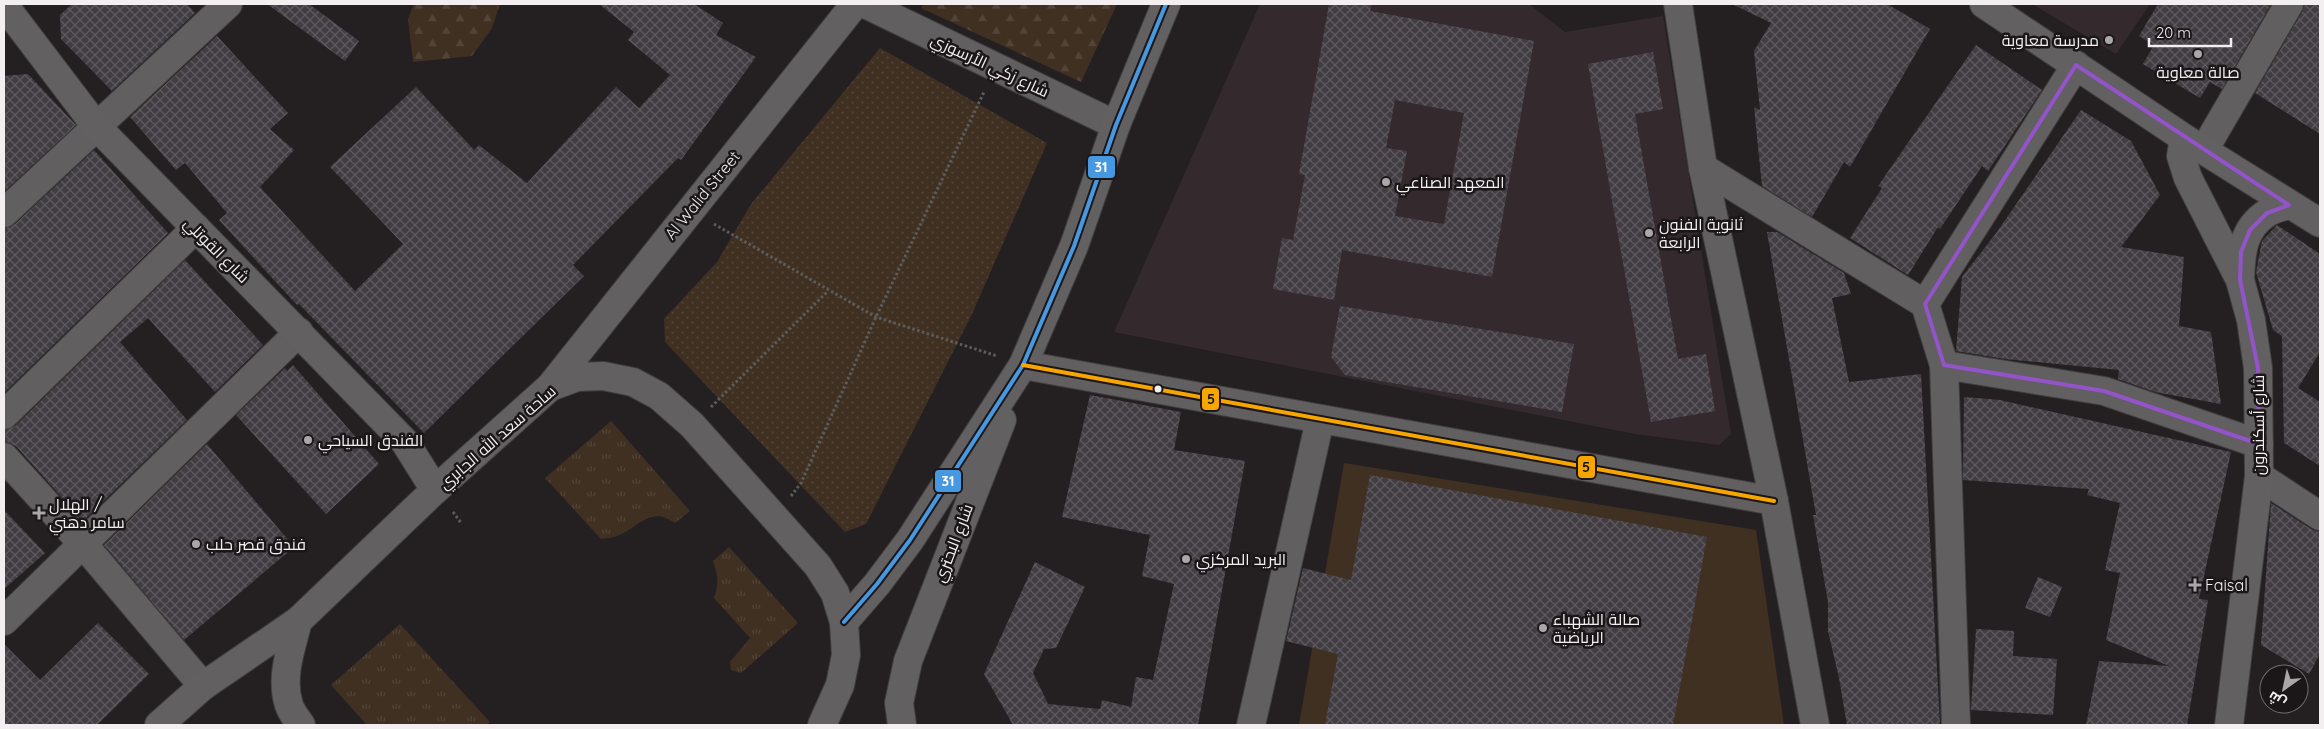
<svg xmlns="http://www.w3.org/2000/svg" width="2324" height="729" font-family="Quicksand,Cairo,sans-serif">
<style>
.built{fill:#34292d}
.grass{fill:url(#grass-tufts)}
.forest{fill:url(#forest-firs)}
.park{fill:url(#park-dots)}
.garden{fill:#403022}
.building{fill:url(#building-cross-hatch);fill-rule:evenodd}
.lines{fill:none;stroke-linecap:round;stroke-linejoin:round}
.minor-casing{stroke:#403e3f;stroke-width:30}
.major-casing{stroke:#403e3f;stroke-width:30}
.path{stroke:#5d5c5c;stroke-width:3;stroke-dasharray:2.5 2.5;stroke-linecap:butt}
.minor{stroke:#615f5f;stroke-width:28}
.major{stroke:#636061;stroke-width:28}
.bus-1-casing{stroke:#1b1618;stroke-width:8}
.bus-2-casing{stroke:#1b1618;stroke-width:8}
.bus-1{stroke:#4699e1;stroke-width:4}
.bus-2{stroke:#f7a600;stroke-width:4}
.marked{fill:none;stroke:#9353c9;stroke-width:4;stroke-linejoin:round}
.poi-dot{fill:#aba7a8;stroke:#1b1618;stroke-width:2}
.bus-dot{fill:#f3eff0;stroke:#1b1618;stroke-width:2}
.labels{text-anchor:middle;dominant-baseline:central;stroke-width:5;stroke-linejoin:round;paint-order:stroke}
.poi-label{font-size:16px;fill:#f3eff0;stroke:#1b1618;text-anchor:start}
.street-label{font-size:16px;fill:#f3eff0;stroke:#1b1618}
.line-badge{stroke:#1b1618;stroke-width:2}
.badge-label{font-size:14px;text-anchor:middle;font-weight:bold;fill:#fff}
.pale-badge-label{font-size:14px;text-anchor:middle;font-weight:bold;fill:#111}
</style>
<defs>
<pattern id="grass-tufts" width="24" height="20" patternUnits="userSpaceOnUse" patternTransform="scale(1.25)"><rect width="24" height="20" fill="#403022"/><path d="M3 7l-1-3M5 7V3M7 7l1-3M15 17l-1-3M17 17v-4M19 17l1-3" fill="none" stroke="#534438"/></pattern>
<pattern id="forest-firs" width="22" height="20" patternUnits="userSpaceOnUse" patternTransform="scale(1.25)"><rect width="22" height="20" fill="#403022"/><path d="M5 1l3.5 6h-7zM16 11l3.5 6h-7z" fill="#534438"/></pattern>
<pattern id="park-dots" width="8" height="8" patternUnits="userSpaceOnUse" patternTransform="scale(1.25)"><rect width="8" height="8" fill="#403022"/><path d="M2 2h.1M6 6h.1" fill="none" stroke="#534438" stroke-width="1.8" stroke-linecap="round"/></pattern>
<pattern id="building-cross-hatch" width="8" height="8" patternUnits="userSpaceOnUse" patternTransform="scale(1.25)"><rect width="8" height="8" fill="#423d42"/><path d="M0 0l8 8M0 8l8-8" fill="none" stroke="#5e595e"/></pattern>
</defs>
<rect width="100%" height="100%" fill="#242022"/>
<g class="built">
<polygon points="1260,4 1529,4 1565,32 1663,16 1731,434 1719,445 1635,434 1114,332"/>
<polygon points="2032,4 2150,4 2116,54"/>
</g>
<g class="grass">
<path d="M611 421 690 511 675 523C649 505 639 528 617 536 612 538 606 538 601 539L545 478Z"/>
<path d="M729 547 798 623 741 673 731 670 730 662 750 638 714 598C719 584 718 575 713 561Z"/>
<polygon points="400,624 490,722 486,725 367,725 331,685"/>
</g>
<g class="forest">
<polygon points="414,4 500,4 492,28 472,56 413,62 408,19"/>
<polygon points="924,4 1117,4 1081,82 921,8"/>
</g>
<polygon class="park" points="880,48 1047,143 972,314 866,524 845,532 665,342 664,319 717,262 751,204"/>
<polygon class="garden" points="1344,463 1756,530 1784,725 1299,725"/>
<g class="building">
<polygon points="72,4 187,4 195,13 112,91 61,39 60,15"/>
<polygon points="267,4 309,4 359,41 345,61"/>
<polygon points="599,4 694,4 723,23 716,35 756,57 681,160 678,158 573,265 584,276 424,433 299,304 297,305 219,220 227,213 185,163 176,170 130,117 217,36 288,113 270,129 294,150 260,187 355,291 403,244 330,167 416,87 474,150 479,145 527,183 616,87 639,108 670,75 628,40 634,32"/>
<path d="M1329 4H1372L1370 11 1534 41 1492 277 1342 250 1334 300 1273 289 1282 238 1293 240 1305 175 1299 174ZM1395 100 1464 113 1444 224 1395 216 1407 151 1386 148Z"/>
<polygon points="1732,4 1887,4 1930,29 1850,167 1844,162 1812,217 1762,186 1754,107 1760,110 1754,51 1771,23"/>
<polygon points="2158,4 2271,4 2222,89 2210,82 2200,98 2143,64 2154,45 2139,36"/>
<polygon points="2305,4 2320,4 2320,134 2255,93 2302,12"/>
<polygon points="1976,45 2042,90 1988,171 1982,166 1940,229 1938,227 1908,275 1850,238 1882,188 1878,186"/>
<polygon points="1653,52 1663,109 1635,114 1678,359 1706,354 1715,411 1651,422 1588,64"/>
<polygon points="28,74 76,125 4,192 4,76"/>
<polygon points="2081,110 2131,141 2160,195 2121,247 2184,257 2179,326 2211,332 2221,404 2155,392 2118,379 2119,370 2005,359 1956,351 1962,277 1997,232"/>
<polygon points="94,150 168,233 4,393 4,228 15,224"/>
<polygon points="2277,225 2320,254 2320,352 2298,388 2320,402 2320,466 2284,443 2282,336 2273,330 2256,272 2262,241"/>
<polygon points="1767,232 1777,232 1844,273 1851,294 1832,298 1849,382 1921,374 1940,725 1847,725 1839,678 1828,631 1828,602 1813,515 1816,515"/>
<polygon points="185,260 263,345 215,392 148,318 120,342 187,420 83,521 16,446 4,441 4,430 15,426"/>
<polygon points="1340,306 1574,344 1562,412 1345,375 1331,357"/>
<polygon points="293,365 379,464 326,514 236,415 285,368 287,371"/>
<polygon points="1090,395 1181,412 1174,450 1245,461 1198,725 1013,725 984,674 1035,562 1085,587 1056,648 1044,649 1033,673 1048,704 1100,709 1102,700 1131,707 1136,677 1153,680 1174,584 1142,576 1150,535 1062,517"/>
<polygon points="1964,397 2000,400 2231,452 2199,599 2208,600 2187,725 2086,725 2099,661 2169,666 2106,640 2120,573 2105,570 2120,503 2087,495 2089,489 1963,480"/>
<polygon points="207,444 294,547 184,640 104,545"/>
<polygon points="1370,475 1707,537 1673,725 1325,725 1338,654 1286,641 1303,568 1351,580"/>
<polygon points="2271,503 2311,529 2320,532 2320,654 2309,674 2261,645"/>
<polygon points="4,510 45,553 4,589"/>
<polygon points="2038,577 2062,587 2050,617 2025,608"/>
<polygon points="98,623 149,674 97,725 4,725 4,644 40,680"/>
<polygon points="1976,629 2014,631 2013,656 2057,659 2053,715 1971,710"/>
</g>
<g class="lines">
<defs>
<g id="minor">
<polyline points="865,4 1116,125"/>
<polyline points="1678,4 1703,168 1774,501 1815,725"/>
<polyline points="2204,150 2289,4"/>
<polyline points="1703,168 1925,304"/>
<polyline points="4,213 228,4"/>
<polyline points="1023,365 1774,501"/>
<polyline points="1944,365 2104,391 2259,444"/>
<polyline points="4,415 196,228"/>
<polyline points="4,457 83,544 203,686"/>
<polyline points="2259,476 2320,516"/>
<polyline points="4,621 299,332"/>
<polyline points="1251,725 1320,420"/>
<polyline points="1956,725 1944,365 1925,304 2076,65"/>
</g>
<g id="major">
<polyline points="1984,4 2184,138 2320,223"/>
<polyline points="4,5 96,126 405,442 435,490"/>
<polyline points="2184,138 2181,156 2188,178 2240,280 2251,320 2258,368 2259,476 2229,725"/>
<path d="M2240 280C2241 254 2242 229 2267 213 2273 209 2282 207 2289 205"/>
<polyline points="550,387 855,4"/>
<path d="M298 621C291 648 280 678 289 705 291 712 297 719 301 725"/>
<polyline points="844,622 877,584 910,540 1023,365 1074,246 1116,125 1166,4"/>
<polyline points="159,725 203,686 298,621 435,490 550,387 577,377 603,376 633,382 659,396 692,425 818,566 835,593 844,622 846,655 840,685 822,725"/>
<polyline points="902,725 899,703 908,661 1002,420"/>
</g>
</defs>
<use href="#minor" class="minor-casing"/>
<use href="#major" class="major-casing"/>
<g class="path">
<polyline points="714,224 876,317 997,356"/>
<polyline points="711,407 828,291"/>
<polyline points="791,496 801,483 876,317 984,92"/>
<polyline points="453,512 462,524"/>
</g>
<use href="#minor" class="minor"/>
<use href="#major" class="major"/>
<defs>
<polyline id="bus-1" points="844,622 877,584 910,540 1023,365 1074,246 1116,125 1166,4"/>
<polyline id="bus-2" points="1023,365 1774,501"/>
</defs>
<use href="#bus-1" class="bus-1-casing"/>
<use href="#bus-2" class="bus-2-casing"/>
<use href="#bus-1" class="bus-1"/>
<use href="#bus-2" class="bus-2"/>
</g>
<path class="marked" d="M2076 65 2289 205 2267 213 2250 230 2241 252 2240 280 2258 368 2259 444 2104 391 1944 365 1925 304Z"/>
<g class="poi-dot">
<circle cx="2109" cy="40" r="5"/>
<circle cx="2198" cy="54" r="5"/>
<circle cx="1386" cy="182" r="5"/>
<circle cx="1649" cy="233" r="5"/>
<circle cx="308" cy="440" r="5"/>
<path d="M36.5 505.5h5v5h5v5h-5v5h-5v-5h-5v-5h5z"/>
<circle cx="196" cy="544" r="5"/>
<circle cx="1186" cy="559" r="5"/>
<path d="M2192.5 577.5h5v5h5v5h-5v5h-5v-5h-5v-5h5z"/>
<circle cx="1543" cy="628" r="5"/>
</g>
<circle class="bus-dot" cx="1158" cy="389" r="4.5"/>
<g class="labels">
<g class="poi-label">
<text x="2099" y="40" text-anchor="end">مدرسة معاوية</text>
<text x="2198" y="72" text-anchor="middle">صالة معاوية</text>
<text x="1396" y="182">المعهد الصناعي</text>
<text x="1659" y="224">ثانوية الفنون<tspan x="1659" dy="18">الرابعة</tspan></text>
<text x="318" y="440">الفندق السياحي</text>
<text x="49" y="504">الهلال /<tspan x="49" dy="18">سامر دهني</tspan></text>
<text x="206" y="544">فندق قصر حلب</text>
<text x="1196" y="559">البريد المركزي</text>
<text x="2205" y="585">Faisal</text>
<text x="1553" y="619">صالة الشهباء<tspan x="1553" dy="18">الرياضية</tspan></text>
</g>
<g class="street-label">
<text transform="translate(990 65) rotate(25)">شارع زكي الأرسوزي</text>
<text transform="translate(702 195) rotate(-51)">Al Walid Street</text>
<text transform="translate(217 250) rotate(45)">شارع القوتلي</text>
<text transform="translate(2258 425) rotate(-90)">شارع أسكندرون</text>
<text transform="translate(497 437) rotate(-41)">ساحة سعد الله الجابري</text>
<text transform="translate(953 543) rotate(-69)">شارع البحتري</text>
</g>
</g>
<g class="line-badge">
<rect x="1087" y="155" width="29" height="24" rx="5" fill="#4699e1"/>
<rect x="1201" y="387" width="19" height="24" rx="5" fill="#f7a600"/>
<rect x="1577" y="455" width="19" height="24" rx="5" fill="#f7a600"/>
<rect x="934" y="469" width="28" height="24" rx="5" fill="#4699e1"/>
</g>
<g class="badge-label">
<text x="1101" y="172">31</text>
<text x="948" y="486">31</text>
</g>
<g class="pale-badge-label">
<text x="1211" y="404">5</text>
<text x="1586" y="472">5</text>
</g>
<rect width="2324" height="729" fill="none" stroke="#f3eff0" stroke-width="10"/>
<g transform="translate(2284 689) rotate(213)"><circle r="24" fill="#1b1618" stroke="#716d6e"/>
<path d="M0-4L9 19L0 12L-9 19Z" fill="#aba7a8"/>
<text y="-8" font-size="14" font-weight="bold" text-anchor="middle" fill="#f3eff0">ش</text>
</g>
<path d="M2149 38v8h82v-8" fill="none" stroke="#f3eff0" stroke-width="2.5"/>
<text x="2156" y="38" font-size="15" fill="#f3eff0" stroke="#1b1618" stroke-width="4" paint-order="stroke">20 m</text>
</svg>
